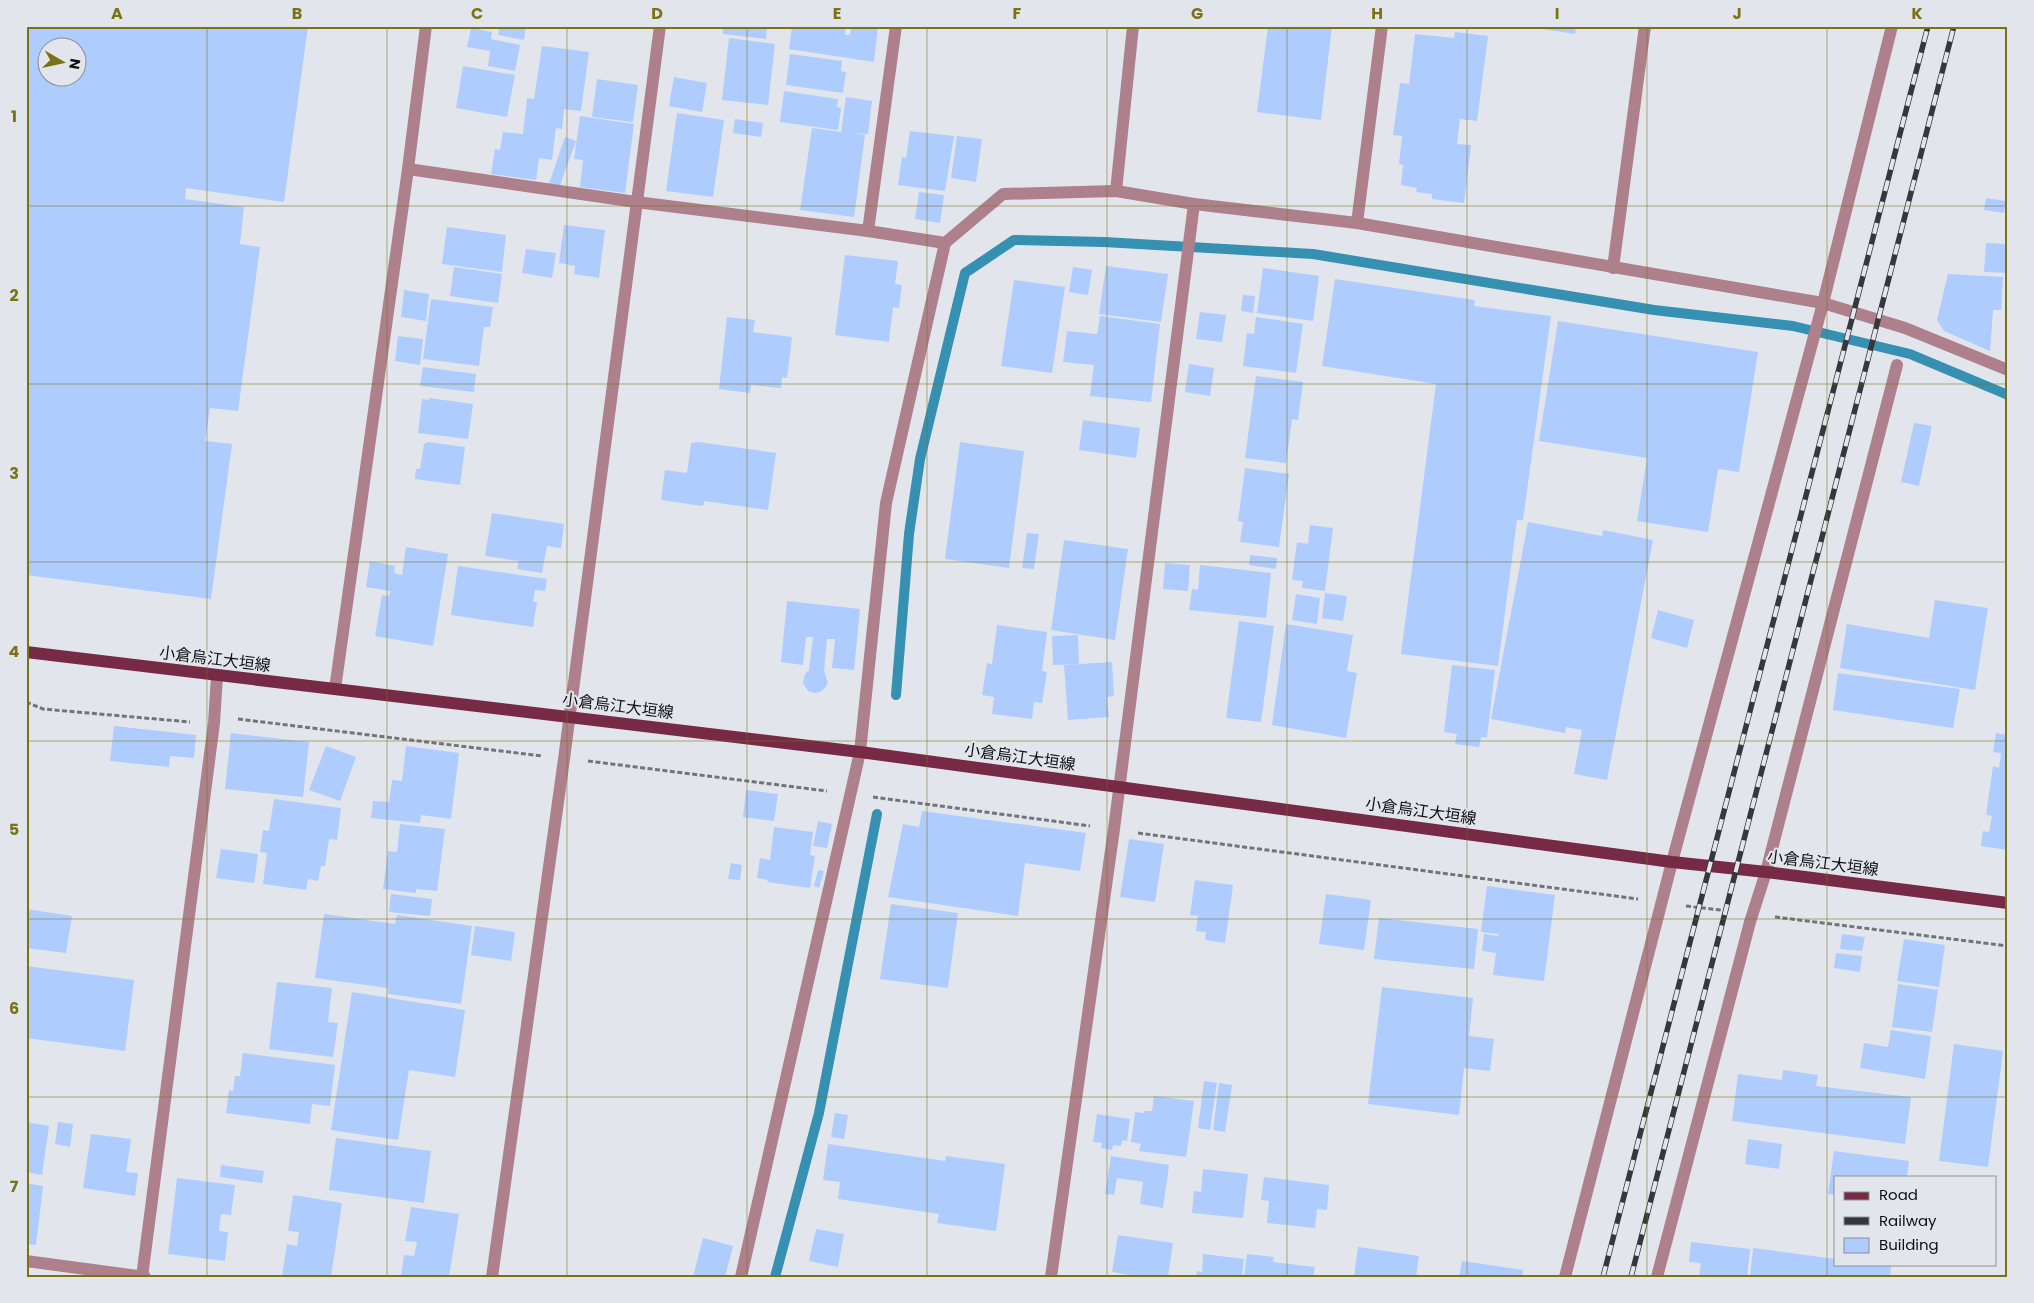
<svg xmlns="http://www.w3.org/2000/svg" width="2034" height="1303" font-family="Poppins,'Noto Sans JP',sans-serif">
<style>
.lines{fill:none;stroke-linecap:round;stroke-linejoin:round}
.stream{stroke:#3590b1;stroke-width:10}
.building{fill:#afccfe;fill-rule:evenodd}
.path{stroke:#717478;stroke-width:3;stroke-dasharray:5 2.5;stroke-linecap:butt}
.minor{stroke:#ad808c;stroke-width:12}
.major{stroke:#762a45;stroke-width:12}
.rail-casing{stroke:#35373a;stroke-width:5.5}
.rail{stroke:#e2e6ec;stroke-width:4;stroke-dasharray:11;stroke-linecap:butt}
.grid{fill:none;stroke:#7a7315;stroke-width:1;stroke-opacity:0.55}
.labels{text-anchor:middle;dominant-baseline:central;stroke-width:4;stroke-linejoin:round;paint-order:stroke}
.street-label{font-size:16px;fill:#0d0f11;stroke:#e2e6ec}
.neatline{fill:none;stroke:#7a7315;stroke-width:2}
.grid-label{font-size:16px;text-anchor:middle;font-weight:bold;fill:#7a7315}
</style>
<rect width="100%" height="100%" fill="#e2e6ec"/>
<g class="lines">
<g class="stream">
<polyline points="896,695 909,534 920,459 965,273 1014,240 1104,242 1313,254 1654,310 1793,326 1910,354 2008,395"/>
<polyline points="775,1277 819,1113 877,814"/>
</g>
</g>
<g class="building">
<path d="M26 26H308L284 202 186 188 185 199 244 207 240 244 260 247 238 411 210 408 205 441 232 444 211 599 26 575ZM48 48H78V78H48Z"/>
<polygon points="500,26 526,26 524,40 498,35"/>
<polygon points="723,26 767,26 766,39 723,34"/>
<polygon points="792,26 846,26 845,35 850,35 851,26 878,26 874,62 789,49"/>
<polygon points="1268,26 1332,26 1321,120 1257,112"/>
<polygon points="1523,26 1576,26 1575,34"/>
<polygon points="471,28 492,32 491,39 520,45 515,71 488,66 490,51 467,47"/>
<polygon points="1455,32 1488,36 1477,121 1460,119 1457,144 1471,145 1464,203 1432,199 1432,194 1416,192 1417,188 1401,185 1403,165 1399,164 1402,136 1393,135 1400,83 1409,84 1415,34 1454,38"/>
<polygon points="729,38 775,44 768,105 722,100"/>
<polygon points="542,46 589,52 581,111 564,109 562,129 556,128 552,160 539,158 536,180 491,174 495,149 500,150 503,132 523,134 527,98 534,99"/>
<polygon points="790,54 842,61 841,71 846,72 843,93 786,85"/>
<polygon points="463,66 515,75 507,117 456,108"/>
<polygon points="674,77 707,83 702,112 669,106"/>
<polygon points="597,79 638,85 633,122 592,117"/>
<polygon points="784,91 838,99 837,107 841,108 838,130 780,122"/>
<polygon points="846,97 872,101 868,134 852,133 865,135 854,217 800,210 812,128 841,132"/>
<polygon points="677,113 724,120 713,197 666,191"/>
<polygon points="580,116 634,124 625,193 580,187 583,160 574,159"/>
<polygon points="735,119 763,123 761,137 733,133"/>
<polygon points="910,131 954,136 945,191 898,185 902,157 906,158"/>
<polygon points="957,136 982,139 976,182 951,178"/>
<polygon points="565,137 576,141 559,188 549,184"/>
<polygon points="919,192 944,195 940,223 915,219"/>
<polygon points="1986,198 2006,201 2004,213 1984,210"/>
<polygon points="564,225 605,230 599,278 574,274 575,266 559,263"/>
<polygon points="447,227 506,235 502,272 442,264"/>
<polygon points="1986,243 2008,244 2008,273 1984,272"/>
<polygon points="526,249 556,253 552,278 522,273"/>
<polygon points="845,255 898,261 895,284 902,285 899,308 893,307 889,342 835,335"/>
<polygon points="1106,266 1168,274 1161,322 1099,314"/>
<polygon points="454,267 502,274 498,303 450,296"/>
<polygon points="1073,267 1092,270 1088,295 1069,292"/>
<polygon points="1263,268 1319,276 1313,321 1257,313"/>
<polygon points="1948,274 2003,277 2001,310 1993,310 1990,351 1944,331 1937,320"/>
<polygon points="1335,279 1475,300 1474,306 1551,316 1523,520 1517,520 1498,666 1401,654 1436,384 1322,366"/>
<polygon points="1014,280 1065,287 1052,373 1001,366"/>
<polygon points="404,290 429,294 426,321 401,317"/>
<polygon points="1243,295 1255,296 1253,313 1241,311"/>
<polygon points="431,299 493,307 490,327 484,327 479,366 423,359"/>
<polygon points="1200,312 1226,315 1222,342 1196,339"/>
<polygon points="1100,316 1160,324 1151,402 1090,396 1094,365 1063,362 1067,331 1097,334"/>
<polygon points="727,317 755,320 753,332 792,337 787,378 782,377 781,388 751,385 750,393 719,389"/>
<polygon points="1256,317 1303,324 1296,373 1243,366 1247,333 1254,334"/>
<polygon points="1558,321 1758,352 1739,472 1718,469 1708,532 1637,521 1647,458 1539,441"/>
<polygon points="398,336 423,339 420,365 395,361"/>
<polygon points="1189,364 1214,368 1210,396 1185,392"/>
<polygon points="423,367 476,374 474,392 420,386"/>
<polygon points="1256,376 1303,382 1298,420 1292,419 1286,463 1245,458"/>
<polygon points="429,398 473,404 468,439 418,433 422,399 429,400"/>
<polygon points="1083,420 1140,428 1136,458 1079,450"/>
<polygon points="1914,423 1932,426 1919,486 1901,482"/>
<polygon points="428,442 465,447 460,485 415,479 416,469 420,469 424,444"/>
<polygon points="699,442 776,453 768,510 704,501 703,506 661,500 665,470 687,473 691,443"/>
<polygon points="960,442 1024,451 1009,568 945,559"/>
<polygon points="1245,468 1289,474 1279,547 1240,542 1243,522 1238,521"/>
<polygon points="492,513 564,524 561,548 547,546 542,573 517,569 519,561 485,556"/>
<polygon points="1528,522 1602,536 1603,530 1653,540 1607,780 1574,774 1582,730 1566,727 1565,733 1491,719"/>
<polygon points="1310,525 1333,528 1325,591 1302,588 1303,581 1292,580 1297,542 1308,544"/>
<polygon points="1027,533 1039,534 1034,569 1022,568"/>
<polygon points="1064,540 1128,549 1115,640 1051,630"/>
<polygon points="406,547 448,554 433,646 375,636 382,595 389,596 390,591 366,587 370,561 395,566 394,573 402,575"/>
<polygon points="1250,555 1277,558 1276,569 1249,565"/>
<polygon points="1165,563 1190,565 1188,591 1163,589"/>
<polygon points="1200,565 1271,573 1266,618 1189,610 1192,589 1198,590"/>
<polygon points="458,566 547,579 545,591 535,590 533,602 537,602 533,627 451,615"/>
<polygon points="1325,593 1347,596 1343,621 1322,618"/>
<polygon points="1296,594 1320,598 1317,624 1292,620"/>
<polygon points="1935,600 1988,608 1975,690 1840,668 1847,624 1929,638"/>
<polygon points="787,601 860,609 854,670 832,668 835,639 827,639 824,671 828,683 825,688 820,692 814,693 808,691 803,683 805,674 809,670 813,637 806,637 803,665 781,662"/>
<polygon points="1658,610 1694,620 1687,648 1651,638"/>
<polygon points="1239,621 1274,626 1261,722 1226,718"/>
<polygon points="1286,624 1353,635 1347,671 1357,673 1346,738 1272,725"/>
<polygon points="997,625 1047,632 1042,671 1047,672 1042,703 1034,702 1032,719 992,714 994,697 982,695 987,663 992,664"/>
<polygon points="1078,635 1079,664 1053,665 1052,636"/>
<polygon points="1112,662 1114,696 1107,697 1109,717 1068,720 1064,665"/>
<polygon points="1452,665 1495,670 1487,737 1481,737 1479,747 1455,744 1457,734 1444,732"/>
<polygon points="1838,673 1960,689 1953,728 1833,710"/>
<polygon points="114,726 196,735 194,758 170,756 169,767 110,761"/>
<polygon points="231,733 309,742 303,797 225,789"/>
<polygon points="1996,733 2008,735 2008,850 1981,846 1983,831 1989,832 1992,816 1986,815 1993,766 1999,768 2001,753 1993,752"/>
<polygon points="326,746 356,757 340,801 309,790"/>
<polygon points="406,746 459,753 451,819 421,815 420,823 371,818 373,801 389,802 392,780 402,781"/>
<polygon points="746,790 778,794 774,821 743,817"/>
<polygon points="274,799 341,808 337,840 329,839 325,866 321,866 318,881 308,879 306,890 263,884 267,853 260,852 263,830 269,831"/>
<polygon points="922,811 1086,833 1080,871 1025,863 1018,916 888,897 903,824 919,827"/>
<polygon points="818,821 832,824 827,848 813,846"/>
<polygon points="400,824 445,829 437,891 416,889 416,893 383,889 388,851 397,852"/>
<polygon points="774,827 813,832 810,855 815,856 810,888 767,882 768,880 757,878 760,858 770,860"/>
<polygon points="1129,839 1164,844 1155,902 1120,897"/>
<polygon points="221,849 258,854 254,883 216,878"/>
<polygon points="731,863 742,865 740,880 728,879"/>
<polygon points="818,870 824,871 819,888 814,886"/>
<polygon points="1195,880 1233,885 1225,943 1205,940 1206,932 1196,931 1198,916 1190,915"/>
<polygon points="1487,886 1555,895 1544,981 1493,975 1496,953 1482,951 1484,934 1498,936 1499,934 1481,932"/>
<polygon points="391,894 432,899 430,916 389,912"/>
<polygon points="1326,894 1371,900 1364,950 1319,944"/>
<polygon points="891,904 958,913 948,988 880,979"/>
<polygon points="26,909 72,916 66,953 26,948"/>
<polygon points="324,914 395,924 397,915 472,926 461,1004 388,994 388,988 315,978"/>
<polygon points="1379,918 1478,929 1474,969 1374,959"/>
<polygon points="475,926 515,932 511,961 471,955"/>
<polygon points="1842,934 1865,937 1862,951 1840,949"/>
<polygon points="1904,939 1945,945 1939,987 1897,981"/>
<polygon points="1836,953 1862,956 1860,972 1834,968"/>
<polygon points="26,966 134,980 125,1051 26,1038"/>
<polygon points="277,982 332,988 328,1022 338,1023 333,1057 269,1049"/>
<polygon points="1898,984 1938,990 1932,1032 1892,1027"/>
<polygon points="1382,987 1473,998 1469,1036 1494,1039 1490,1071 1464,1068 1459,1115 1368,1104"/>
<polygon points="352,992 465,1010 455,1077 409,1070 398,1140 331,1130"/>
<polygon points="1891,1030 1931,1036 1925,1079 1860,1068 1864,1043 1888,1047"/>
<polygon points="1954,1044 2003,1051 1988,1167 1939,1161"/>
<polygon points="243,1053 335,1065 330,1106 312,1104 310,1124 226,1113 229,1090 233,1091 235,1076 240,1076"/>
<polygon points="1783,1070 1818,1075 1816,1086 1911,1097 1905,1144 1732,1121 1738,1074 1782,1080"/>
<polygon points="1204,1081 1217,1083 1210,1130 1198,1128"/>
<polygon points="1219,1083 1232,1085 1225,1132 1213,1130"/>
<polygon points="1154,1096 1194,1101 1186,1157 1139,1151 1141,1144 1131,1142 1135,1112 1144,1113 1145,1111 1152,1111"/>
<polygon points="835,1113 848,1115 844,1139 831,1137"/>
<polygon points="1097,1114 1130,1119 1127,1141 1122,1140 1121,1146 1113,1145 1112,1150 1101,1148 1102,1143 1093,1142"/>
<polygon points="26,1122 49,1126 42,1175 26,1172"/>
<polygon points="58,1122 73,1124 70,1147 55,1144"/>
<polygon points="91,1134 131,1139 126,1172 138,1173 135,1196 83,1188"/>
<polygon points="336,1138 431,1151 424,1203 329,1190"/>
<polygon points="1748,1139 1782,1144 1779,1169 1745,1164"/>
<polygon points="828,1144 945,1161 946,1156 1005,1164 996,1231 937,1223 939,1214 838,1199 840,1182 823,1180"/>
<polygon points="1834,1151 1909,1161 1907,1177 1835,1177 1835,1195 1828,1194"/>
<polygon points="1111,1156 1169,1165 1163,1208 1140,1204 1143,1182 1117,1178 1114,1195 1105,1194"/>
<polygon points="221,1165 264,1171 262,1183 220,1177"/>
<polygon points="1203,1169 1248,1174 1243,1218 1192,1213 1194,1191 1201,1192"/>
<polygon points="1264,1177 1329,1185 1327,1210 1317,1209 1315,1228 1267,1223 1269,1201 1261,1200"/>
<polygon points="177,1178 235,1185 231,1215 221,1214 219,1231 228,1232 225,1261 168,1254"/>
<polygon points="26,1183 43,1186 36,1245 26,1244"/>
<polygon points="293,1195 342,1203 331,1277 282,1276 287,1244 297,1246 299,1232 288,1231"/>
<polygon points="411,1207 459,1214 449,1277 401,1277 404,1255 414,1256 417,1242 405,1241"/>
<polygon points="816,1229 844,1234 838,1267 809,1261"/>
<polygon points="1118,1235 1173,1243 1168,1277 1142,1277 1112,1272"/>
<polygon points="703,1238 733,1246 725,1277 693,1277"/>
<polygon points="1691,1242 1750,1249 1747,1277 1699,1277 1701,1263 1689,1262"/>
<polygon points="1358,1247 1419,1256 1416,1277 1354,1277"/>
<polygon points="1753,1248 1835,1259 1835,1264 1891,1266 1890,1277 1750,1277"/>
<polygon points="1203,1254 1244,1259 1242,1277 1196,1277 1197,1271 1202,1272"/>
<polygon points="1247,1254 1274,1257 1273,1262 1315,1267 1313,1277 1244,1277"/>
<polygon points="1462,1261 1523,1270 1522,1277 1459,1277"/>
</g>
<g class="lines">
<g class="path">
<polyline points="26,702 43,709 190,722"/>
<polyline points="238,719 542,756"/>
<polyline points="588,761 827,791"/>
<polyline points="873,797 1090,826"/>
<polyline points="1138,833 1638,899"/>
<polyline points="1686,906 1729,911"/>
<polyline points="1775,917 2008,946"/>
</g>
<g class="minor">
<polyline points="408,169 636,202 868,231 945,243"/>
<polyline points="1116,191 1133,26"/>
<polyline points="1357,223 1382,26"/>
<polyline points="868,231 896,26"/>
<polyline points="1613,268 1645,26"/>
<polyline points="335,689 408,169 426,26"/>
<polyline points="26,1261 145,1277"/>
<polyline points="142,1277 214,723 217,676"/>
<polyline points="492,1277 564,759 660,26"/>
<polyline points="741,1277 860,752 886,503 945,243 1003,194 1116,191 1194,204 1357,223 1823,303 1905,328 2008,370"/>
<polyline points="1051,1277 1114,829 1194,204"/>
<polyline points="1565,1277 1672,862 1823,303 1892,26"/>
<polyline points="1657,1277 1750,922 1766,872 1897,365"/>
</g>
<polyline class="major" points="26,652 860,752 1672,862 1766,872 2008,903"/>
<defs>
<g id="rail">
<polyline points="1603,1277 1928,26"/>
<polyline points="1631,1277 1954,26"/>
</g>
</defs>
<use href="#rail" class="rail-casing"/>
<use href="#rail" class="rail"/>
</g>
<path class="grid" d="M207 26V1277M387 26V1277M567 26V1277M747 26V1277M927 26V1277M1107 26V1277M1287 26V1277M1467 26V1277M1647 26V1277M1827 26V1277M26 206H2008M26 384H2008M26 562H2008M26 741H2008M26 919H2008M26 1097H2008"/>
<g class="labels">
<g class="street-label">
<text transform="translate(215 659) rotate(7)">小倉烏江大垣線</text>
<text transform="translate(618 706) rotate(7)">小倉烏江大垣線</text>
<text transform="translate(1020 757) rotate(8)">小倉烏江大垣線</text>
<text transform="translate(1421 811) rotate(8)">小倉烏江大垣線</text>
<text transform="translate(1823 863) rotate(7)">小倉烏江大垣線</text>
</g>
</g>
<rect width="2034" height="1303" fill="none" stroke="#e2e6ec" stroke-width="55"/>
<rect x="1834" y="1176" width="162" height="90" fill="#e2e6ec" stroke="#8d9094"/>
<rect x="1844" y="1192" width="25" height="8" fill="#762a45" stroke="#8d9094"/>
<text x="1879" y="1200" font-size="15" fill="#0d0f11">Road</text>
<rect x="1844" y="1217" width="25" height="8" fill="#35373a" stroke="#8d9094"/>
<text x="1879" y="1226" font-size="15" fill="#0d0f11">Railway</text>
<rect x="1844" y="1238" width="25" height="15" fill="#afccfe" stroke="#8d9094"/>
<text x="1879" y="1250" font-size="15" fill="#0d0f11">Building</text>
<g transform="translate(62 62) rotate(99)"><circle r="24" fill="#e2e6ec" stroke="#8d9094"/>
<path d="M0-4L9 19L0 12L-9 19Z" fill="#7a7315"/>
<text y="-8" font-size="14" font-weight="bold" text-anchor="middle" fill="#0d0f11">N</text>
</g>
<rect x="28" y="28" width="1978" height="1248" class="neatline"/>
<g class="grid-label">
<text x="117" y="19">A</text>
<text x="297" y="19">B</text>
<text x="477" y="19">C</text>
<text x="657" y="19">D</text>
<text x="837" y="19">E</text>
<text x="1017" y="19">F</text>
<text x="1197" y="19">G</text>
<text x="1377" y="19">H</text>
<text x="1557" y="19">I</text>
<text x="1737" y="19">J</text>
<text x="1917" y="19">K</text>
<text x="14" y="122">1</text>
<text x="14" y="301">2</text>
<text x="14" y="479">3</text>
<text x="14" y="657">4</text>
<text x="14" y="835">5</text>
<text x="14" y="1014">6</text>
<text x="14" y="1192">7</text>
</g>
</svg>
